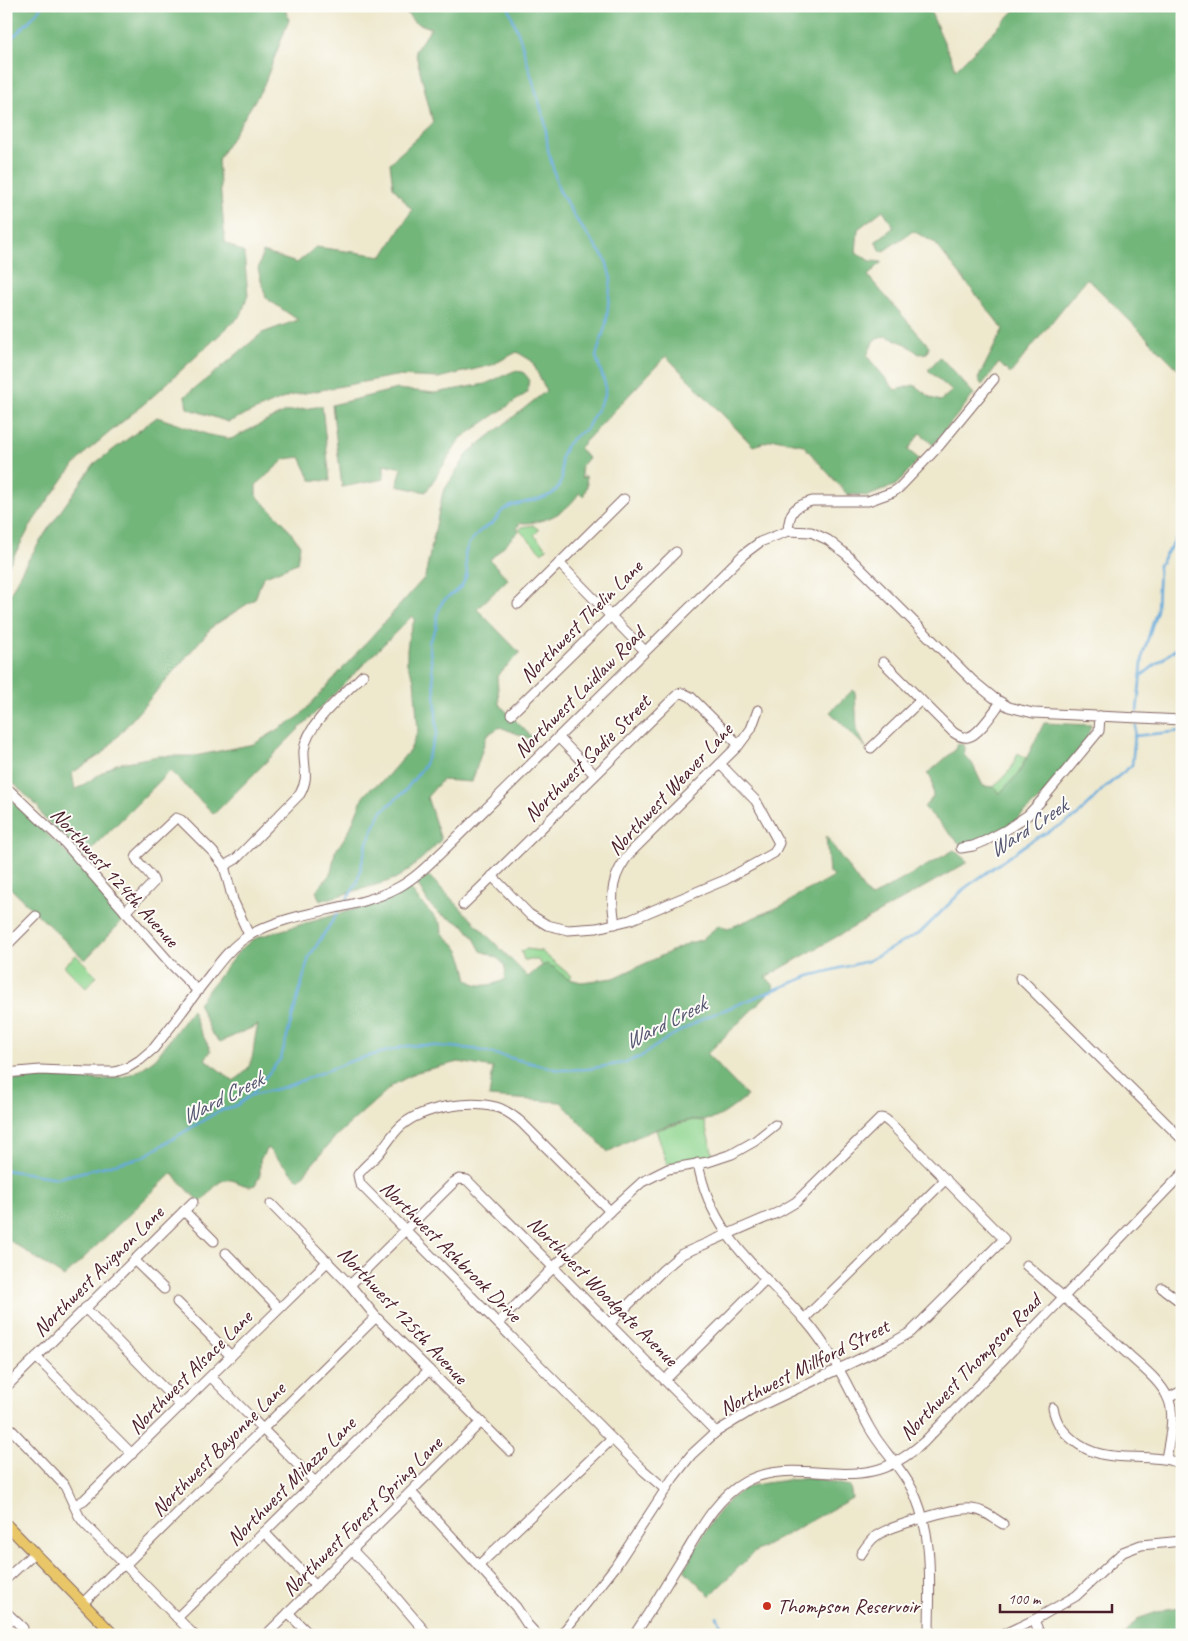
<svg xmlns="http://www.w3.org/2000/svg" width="1188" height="1641" font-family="Caveat,sans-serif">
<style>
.green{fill:#8ed58f;stroke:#6c7a5d}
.forest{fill:#72b67a;stroke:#5e6a52}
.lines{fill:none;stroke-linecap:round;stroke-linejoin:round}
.stream{stroke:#67abdc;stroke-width:2.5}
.minor-casing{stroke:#836564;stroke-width:11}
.major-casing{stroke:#836564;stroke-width:12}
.minor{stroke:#fff;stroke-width:9}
.major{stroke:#e9c769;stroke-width:10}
.poi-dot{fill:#c8321e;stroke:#fdfcf7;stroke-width:2}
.labels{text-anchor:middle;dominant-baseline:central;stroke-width:4;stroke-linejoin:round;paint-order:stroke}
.street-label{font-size:21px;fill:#4a1f2b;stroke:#fdfcf7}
.poi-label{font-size:21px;fill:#4a1f2b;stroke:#fdfcf7;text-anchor:start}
.water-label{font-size:22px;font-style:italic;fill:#565772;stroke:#fdfcf7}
</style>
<rect width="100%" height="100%" fill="#fdfcf7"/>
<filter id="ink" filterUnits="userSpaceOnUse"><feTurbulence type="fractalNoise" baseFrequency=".02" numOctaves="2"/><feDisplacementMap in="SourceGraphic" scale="10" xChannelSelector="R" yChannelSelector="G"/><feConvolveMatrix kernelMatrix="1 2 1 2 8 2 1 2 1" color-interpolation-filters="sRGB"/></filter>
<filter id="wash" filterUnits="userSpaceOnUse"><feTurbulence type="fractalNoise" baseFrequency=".0096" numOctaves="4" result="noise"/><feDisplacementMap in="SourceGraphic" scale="20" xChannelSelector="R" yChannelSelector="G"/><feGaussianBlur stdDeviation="1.12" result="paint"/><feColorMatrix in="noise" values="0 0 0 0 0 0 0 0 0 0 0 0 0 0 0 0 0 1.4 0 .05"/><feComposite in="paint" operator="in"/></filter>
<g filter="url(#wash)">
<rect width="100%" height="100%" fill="#eee8cd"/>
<g class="green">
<polygon points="533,525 539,530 534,535 547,548 542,553 519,530 522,527"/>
<polygon points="1018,753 1026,758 1018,774 999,794 994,787 1011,769"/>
<polygon points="527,949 541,951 571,976 570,982 547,971 538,960 524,960 521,951"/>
<polygon points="76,955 97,976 86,988 64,966"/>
<polygon points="693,1120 704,1121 713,1155 667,1164 656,1130"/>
</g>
<g class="forest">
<polygon points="6,6 284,6 289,20 263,87 218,160 225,242 244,253 248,295 241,315 151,398 86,452 66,475 34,520 6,570"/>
<path d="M401 6H928L956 69 1019 6H1182V373L1087 278 1010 374 999 363 982 385 978 379 1003 329 935 243 913 231 882 252 875 242 894 227 883 210 858 229 856 253 871 261 882 262 868 276 929 346 927 353 919 354 906 344 886 336 874 340 867 356 895 390 914 385 931 398 940 401 952 391 928 370 940 357 974 394 933 445 920 433 908 450 919 459 896 485 868 496 847 494 803 445 775 439 753 446 666 356 579 448 588 458C581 465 580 467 582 478L586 476 587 486 583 497 579 493C567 513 543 524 520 523L517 528 519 531 490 560 508 579 477 609 520 653 497 676 499 704 536 741 500 727 487 735 472 782 442 780 427 797 441 840 415 865 399 877 386 882 320 901 316 891 331 873 335 852 349 831 363 797 370 789 382 782 410 750 418 731 414 679 407 664V650L409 634 415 619 412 616 214 814 170 771 84 857 43 817 38 807 6 776V602L22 570 46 532 94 464 157 417 209 435 231 439 285 412 322 406 330 481 311 480 300 457 285 459 256 485V495L284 523 300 545 297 563 263 577 255 599 213 626 103 753 72 773 75 790 116 764 158 756H195L254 744 299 717 425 577 443 492 469 452 546 391 532 361 517 352 492 365 439 378 395 376 289 396 228 422 187 408 185 396 218 370 262 333 298 320 266 298 258 269 263 252 297 263 316 247 383 256 412 210 393 187 390 163 433 123 415 51 431 28 414 22Z"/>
<polygon points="514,371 523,372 529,379 527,393 461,438 426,492 397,486 402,468 384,464 384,479 342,487 332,405 397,389 435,393 485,384"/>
<polygon points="853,690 855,692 857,730 866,748 830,712"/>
<polygon points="1044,723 1091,725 1087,739 1043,796 1010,825 962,846 924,807 933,797 932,779 927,774 955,750 957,744 964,745 964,755 972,763 983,786 994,787 999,794 1019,773"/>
<polygon points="6,795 62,848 125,918 85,960 6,884"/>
<path d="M826 836 870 898 954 850 968 862 766 977 775 987 707 1054 747 1096C738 1103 726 1114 715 1118 707 1121 700 1119 692 1120 663 1125 633 1137 608 1152L561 1102 489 1097 493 1068 459 1062 417 1072 393 1085 336 1136 299 1180 267 1148 260 1160V1175L255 1185C243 1190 233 1174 220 1182 214 1186 206 1198 200 1203L172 1173 64 1277 6 1238V1081L47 1077 102 1080 126 1076 140 1070 156 1058 192 1010 198 1026 211 1051 205 1059 233 1081C259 1066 250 1051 258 1025L220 1042 211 1032 198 1003 239 951 252 940 265 935 376 903 409 887 418 899 441 924 442 932C445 937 450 940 454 944 463 954 465 967 468 980 480 988 490 986 504 980 510 961 496 957 481 951L474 938 464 925 440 914 429 904 416 882 429 876 528 977 540 967 546 964 555 968 566 978 581 982 614 978 689 943 701 940 719 925 727 929 788 903 798 895 831 879 833 876 829 873Z"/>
<path d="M809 1478 850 1486 852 1498 753 1553 710 1596 684 1570C700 1542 715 1506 744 1489 756 1482 794 1480 809 1478Z"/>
<polygon points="1182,1607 1182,1633 1172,1635 1125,1635 1137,1619 1166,1609"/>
</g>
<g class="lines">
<g class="stream">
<polyline points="6,44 33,17 42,6"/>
<polyline points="1141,676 1182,644"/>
<polyline points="1137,711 1143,654 1157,610 1159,565 1177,537 1182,527"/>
<polyline points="1134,736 1182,731"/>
<polyline points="347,899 357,883 367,843 381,812 404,792 424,766 437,733 435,692 429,642 436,628 437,615 442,602 462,586 467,574 465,554 469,543 481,530 493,523 503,510 514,505 543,498 552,494 557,489 562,479 561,458 566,446 573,438 587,428 605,395 605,384 596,356 606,324 611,279 606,260 578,222 559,190 548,150 545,122 520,38 508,6"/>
<polyline points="251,1095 281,1058 309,957 337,914"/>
<polyline points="6,1170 58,1178 143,1157 217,1112 237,1105 251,1095 285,1087 354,1060 407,1046 426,1045 474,1049 560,1070 588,1069 623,1063 640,1057 666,1039 704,1018 809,976 868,961 921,932 965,888 1031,841 1076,817 1103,789 1132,765 1136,725"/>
<polyline points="717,1617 726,1635"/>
<polyline points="1163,1635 1182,1625"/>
</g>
</g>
</g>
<g filter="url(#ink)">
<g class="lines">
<defs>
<g id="minor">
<path d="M788 531C789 512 794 506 812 501H868L893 492 899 488 939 446 994 379"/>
<polyline points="559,563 645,651"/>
<polyline points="518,604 624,499"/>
<path d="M883 662 953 732C957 735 962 738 968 737 979 735 994 711 1001 702"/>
<polyline points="511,714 676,552"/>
<polyline points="558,737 595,775"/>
<polyline points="871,748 921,700"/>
<polyline points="6,787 65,843 172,965 198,991"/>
<polyline points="961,848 973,846 985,841 1006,830 1028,815 1041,801 1099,731 1100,716"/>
<path d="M224 866 236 859 300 794C310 776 303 768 304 750 307 723 345 694 363 675"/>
<polyline points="492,876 529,914 547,925 568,930 597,928 630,920 725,880 774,853 779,843 756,801 720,764"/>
<polyline points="463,905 678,694 683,693 691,697 739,745"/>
<path d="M125 912 154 882C151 872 140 867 136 858L138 854 176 818 181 820 213 852 224 866 233 900 249 935"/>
<path d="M615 924C610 893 611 875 632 851L739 745 751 729 758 710"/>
<polyline points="6,946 36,916"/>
<polyline points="1020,978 1182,1139"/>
<path d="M6 1073 40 1070 87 1072H115L127 1068 140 1060 154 1048C169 1029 184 1010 198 990 214 971 228 947 250 935 294 909 353 912 399 887 417 877 431 862 446 848L744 554 760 542 788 531 811 532 828 540 847 555 972 680 994 698 1009 707 1033 713 1182 720"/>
<path d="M698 1163C711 1236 759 1268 805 1320 834 1353 848 1388 869 1427 881 1449 901 1467 912 1489 935 1535 929 1586 929 1635"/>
<polyline points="271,1204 350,1285 376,1317 510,1451"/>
<polyline points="184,1211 214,1241"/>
<path d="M610 1211 522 1123C514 1116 506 1110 496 1107 469 1100 422 1107 401 1126 392 1134 387 1144 379 1153 373 1160 363 1167 358 1175L360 1184 643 1470 665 1489"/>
<polyline points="226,1253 279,1308"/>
<polyline points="134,1260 164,1289"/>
<path d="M1026 1265C1061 1295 1096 1324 1130 1356 1143 1368 1160 1381 1168 1398 1176 1416 1169 1440 1166 1459"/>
<polyline points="350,1285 454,1182 459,1179 467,1180 716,1432"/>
<polyline points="1162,1288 1182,1303"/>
<polyline points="177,1302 231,1356"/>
<polyline points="85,1308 181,1406"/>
<polyline points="804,1319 946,1179"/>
<polyline points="498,1323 610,1211 642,1182 668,1169 708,1162 732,1154 755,1141 775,1125"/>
<polyline points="36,1357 132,1454"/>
<polyline points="211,1377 315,1482"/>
<polyline points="665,1380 765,1280"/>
<polyline points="6,1387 193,1202"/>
<polyline points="1168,1398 1182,1391"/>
<path d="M1053 1408C1056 1422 1061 1430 1073 1440 1103 1467 1146 1450 1182 1464"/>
<polyline points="6,1424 65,1486 79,1516 85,1524 194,1635"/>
<polyline points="411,1492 516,1607 527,1624 537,1635"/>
<polyline points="75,1505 84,1500 328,1261"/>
<polyline points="264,1532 316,1586"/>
<polyline points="352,1550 383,1582 428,1635"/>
<path d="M861 1554C865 1548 870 1540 876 1536 890 1526 955 1507 972 1509 984 1510 993 1518 1003 1524"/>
<polyline points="478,1566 612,1439"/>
<polyline points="6,1579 34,1553"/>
<polyline points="83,1603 115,1571 125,1565 376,1317"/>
<polyline points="6,1612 23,1628"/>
<polyline points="288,1613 310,1635"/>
<polyline points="177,1618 429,1370"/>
<polyline points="1034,1620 1040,1635"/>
<polyline points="266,1635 481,1422"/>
<polyline points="561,1635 615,1567 673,1478 691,1455 716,1432 752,1410 887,1346 911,1332 1004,1239 890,1123 885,1119 881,1118 796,1202 779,1212 682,1254 663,1270 610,1323"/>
<path d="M634 1635C653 1608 669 1579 687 1551 702 1526 718 1497 745 1482 785 1460 829 1480 872 1471 892 1467 909 1455 924 1442L1182 1174"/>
<polyline points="1002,1635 1034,1620 1076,1596 1123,1552 1141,1545 1182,1541"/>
</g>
<polyline id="major" points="6,1524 114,1635"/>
</defs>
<use href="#minor" class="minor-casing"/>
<use href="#major" class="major-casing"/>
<use href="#minor" class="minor"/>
<use href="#major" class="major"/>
</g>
</g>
<circle class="poi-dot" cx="767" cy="1606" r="5"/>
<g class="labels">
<g class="street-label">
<text transform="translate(581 621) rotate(-45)">Northwest Thelin Lane</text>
<text transform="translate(579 692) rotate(-45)">Northwest Laidlaw Road</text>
<text transform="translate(587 758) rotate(-45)">Northwest Sadie Street</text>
<text transform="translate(670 789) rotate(-47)">Northwest Weaver Lane</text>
<text transform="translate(115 877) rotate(48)">Northwest 124th Avenue</text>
<text transform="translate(451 1251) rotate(45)">Northwest Ashbrook Drive</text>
<text transform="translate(98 1271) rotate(-45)">Northwest Avignon Lane</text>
<text transform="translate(603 1291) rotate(45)">Northwest Woodgate Avenue</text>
<text transform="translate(403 1315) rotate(47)">Northwest 125th Avenue</text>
<text transform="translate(804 1367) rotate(-27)">Northwest Millford Street</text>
<text transform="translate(970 1367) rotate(-46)">Northwest Thompson Road</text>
<text transform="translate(190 1372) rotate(-45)">Northwest Alsace Lane</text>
<text transform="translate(218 1449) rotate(-45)">Northwest Bayonne Lane</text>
<text transform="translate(291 1481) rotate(-45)">Northwest Milazzo Lane</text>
<text transform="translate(362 1516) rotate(-45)">Northwest Forest Spring Lane</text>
</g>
<g class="poi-label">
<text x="777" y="1606">Thompson Reservoir</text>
</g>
<g class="water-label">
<text transform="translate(1028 828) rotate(-33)">Ward Creek</text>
<text transform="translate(665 1023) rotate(-27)">Ward Creek</text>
<text transform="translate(222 1098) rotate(-27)">Ward Creek</text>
</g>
</g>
<rect width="1188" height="1641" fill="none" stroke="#fdfcf7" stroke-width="25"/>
<path d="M1000 1604v8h112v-8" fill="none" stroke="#4a1f2b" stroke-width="2.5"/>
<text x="1008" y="1604" font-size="15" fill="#4a1f2b" stroke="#fdfcf7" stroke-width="4" paint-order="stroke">100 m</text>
</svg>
